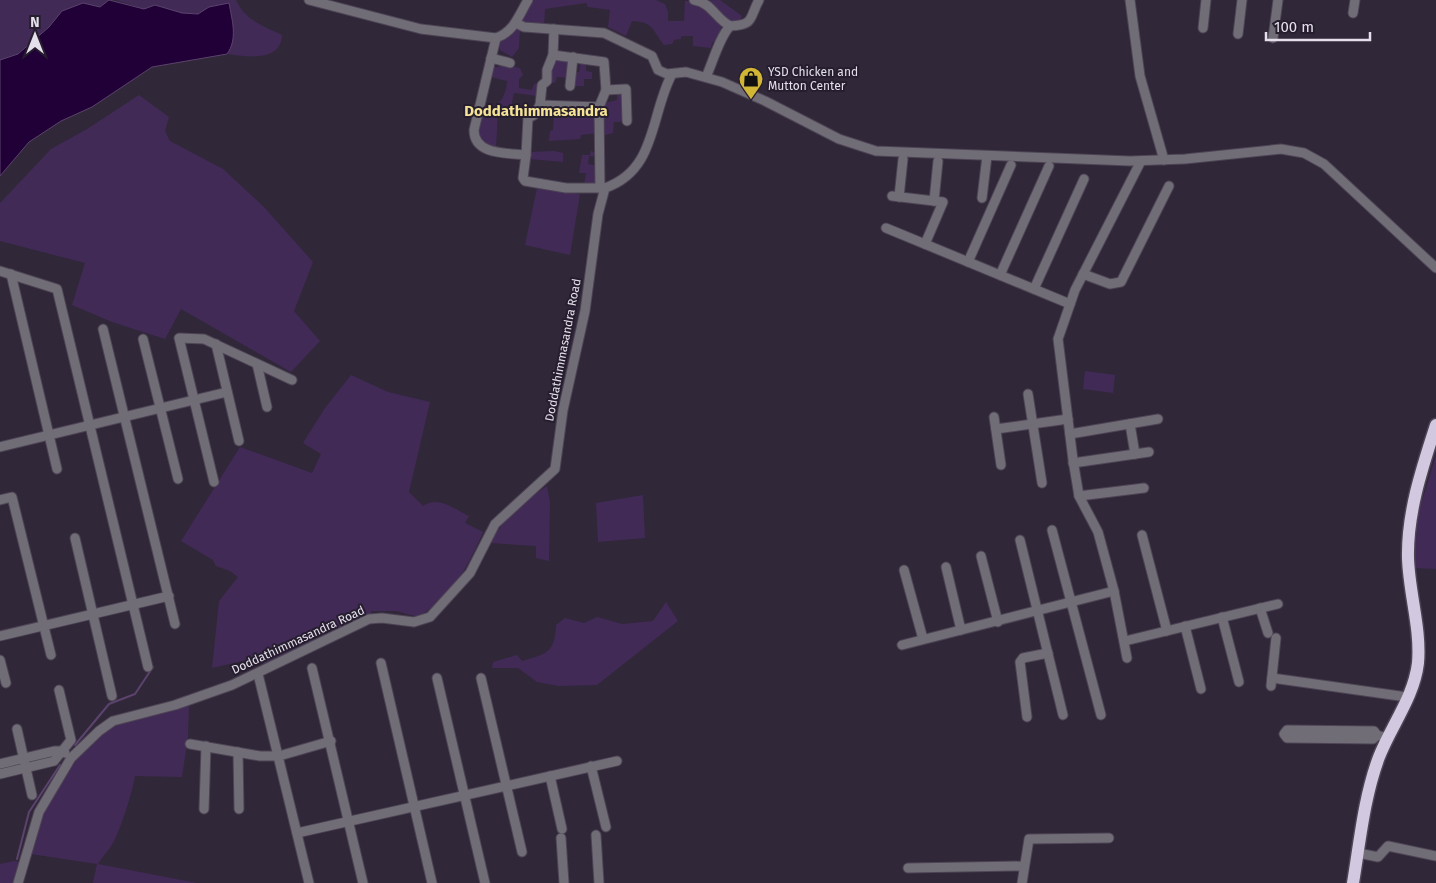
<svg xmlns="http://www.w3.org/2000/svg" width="1436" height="883" font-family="'Fira Sans',sans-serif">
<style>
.green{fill:#422a57}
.water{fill:#200037;stroke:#5b436d}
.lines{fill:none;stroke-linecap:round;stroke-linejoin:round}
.stream{stroke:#5b436d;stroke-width:2}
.minor-casing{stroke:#4d4455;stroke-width:11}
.highway-casing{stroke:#4d4455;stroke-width:15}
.minor{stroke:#716d76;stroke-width:9}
.highway{stroke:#d2c8df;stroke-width:12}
.labels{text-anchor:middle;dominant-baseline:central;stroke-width:4;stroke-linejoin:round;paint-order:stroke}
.poi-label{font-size:12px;fill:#e4dfea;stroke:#261e2f;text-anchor:start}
.street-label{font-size:12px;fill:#e4dfea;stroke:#261e2f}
.quarter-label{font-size:15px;font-weight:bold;fill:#f6e496;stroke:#261e2f}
</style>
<rect width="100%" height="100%" fill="#302739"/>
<g class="green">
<polygon points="0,0 109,0 100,7 83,3 62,11 49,27 18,54 0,60"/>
<path d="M116 0H236C245 20 263 26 282 35 281 62 247 57 227 54 238 39 232 21 229 3L209 7 198 14 182 13 155 5 144 9Z"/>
<path d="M534 0H656L665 4 668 12V21H684L685 1 720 0 742 16 739 22 726 20 721 26 719 38 712 43 711 48 693 46V36H681V39L674 40 672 44 664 45C652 30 654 22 632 21L626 36 608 27 610 10 588 7 586 3 545 9 544 27 520 29 519 48 512 57 500 50V42C518 33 524 16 534 0Z"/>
<polygon points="555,57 570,59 569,78 557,77 555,83 550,82 551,69 554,68"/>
<polygon points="581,61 586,61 586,71 592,72 592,79 584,79 584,86 572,86 573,72 579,72"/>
<path d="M501 64 520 68 523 75 519 79V88L532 90 534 84 540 83 537 96 514 93 510 111 498 112 496 147 482 142 477 138 482 108C499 110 506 96 507 81L491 77 493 67H499Z"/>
<polygon points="617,94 623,94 626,114 620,122 614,122 613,133 602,136 600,109 606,103 617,100"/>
<polygon points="139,95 169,117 165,131 170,141 223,169 264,207 313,262 294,311 320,341 291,372 181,309 165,339 112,322 72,305 85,263 0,241 0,203 51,149 87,129"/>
<polygon points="595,109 598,133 581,135 580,139 549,141 550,131 553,130 554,110"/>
<polygon points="591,150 599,157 589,156 588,164 599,166 598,185 584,185 586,173 579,173 582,155 590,155"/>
<polygon points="554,151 563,153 563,162 529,159 529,152"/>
<polygon points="537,188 580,194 570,255 525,245"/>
<polygon points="1085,371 1115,375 1113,393 1083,389"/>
<path d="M351 375 388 392 430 402 409 492 423 506C438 495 454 509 469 516L465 523 483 532C467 568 453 596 418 617L396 611H371V614L263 664 264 656 212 668 219 601 238 577 230 571 216 566 213 560 181 541 240 447 312 473 321 454 303 443 325 408Z"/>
<polygon points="1436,455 1436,569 1413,568 1419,511"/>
<path d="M547 486 550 502 549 561 536 558V546L491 543C503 517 524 502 547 486Z"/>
<polygon points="643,495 645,538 598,542 596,503"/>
<path d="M666 602 678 621 597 685 559 686 537 682 518 668H492L493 662 517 655 522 661C546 654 555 653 556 625L565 618 584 623 597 617 622 624 653 621Z"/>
<path d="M189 704 188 737 182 777 135 776C133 790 121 828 114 841 110 849 103 856 98 864L197 883H93L97 864 31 854 41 814 79 756 97 735 117 723Z"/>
<polygon points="14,861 21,862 16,883 0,883 0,864"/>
</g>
<path class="water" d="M109 0 144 9 155 5 182 13 198 14 209 7 229 3C232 20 238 39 227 54L152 67 92 107 61 121 29 142 0 176V60L18 54 49 27 62 11 83 3 100 7Z"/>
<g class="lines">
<g class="stream">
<polyline points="75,745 109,704 135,694 153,667"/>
<polyline points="17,859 29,812 60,765"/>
</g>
<defs>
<g id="minor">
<path d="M309 0 421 29 496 38C514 32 519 15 528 0"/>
<path d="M694 0C712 3 715 18 730 26 755 25 749 18 759 0"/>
<polyline points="1130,0 1140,76 1164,160"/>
<polyline points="1353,13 1355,0"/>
<polyline points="516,23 524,27 604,33 652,56 658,70 667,74 686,72 722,82 765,101 839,139 876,151 1130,161 1185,159 1281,149 1304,153 1324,164 1436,268"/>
<polyline points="1203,28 1206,0"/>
<polyline points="554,29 553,55 547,70 547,81 542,85 540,105 599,107 600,188"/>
<polyline points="1238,34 1242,0"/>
<path d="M496 38 474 130C474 155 506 153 526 155L523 178 525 181 566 188H605"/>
<polyline points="1273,38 1278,0"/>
<polyline points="553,55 604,62 606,90 599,107"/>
<polyline points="491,58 510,63"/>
<path d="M706 77C713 62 719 38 730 26"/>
<polyline points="570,86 573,57"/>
<polyline points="606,90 626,89 627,121"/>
<polyline points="526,155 528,118 534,115 540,105"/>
<polyline points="892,196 943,202 925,244"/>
<polyline points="899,197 903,159"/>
<polyline points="982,198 987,156"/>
<polyline points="934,201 938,161"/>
<polyline points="886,228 1070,304"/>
<polyline points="968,262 1011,165"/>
<polyline points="0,271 57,289 148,667"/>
<polyline points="11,274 57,469"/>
<polyline points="1083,274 1110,284 1121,282 1169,186"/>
<polyline points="1000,275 1049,166"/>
<polyline points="1034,289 1084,179"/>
<polyline points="103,329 175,624"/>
<polyline points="143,339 178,479"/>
<polyline points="216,344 239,441"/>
<polyline points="257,364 267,407"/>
<polyline points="1028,394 1042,483"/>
<polyline points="994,417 1001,465"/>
<polyline points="1130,424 1135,454"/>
<polyline points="996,429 1068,419"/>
<polyline points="1070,434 1158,419"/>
<polyline points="0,447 227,392"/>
<polyline points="1073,463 1149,452"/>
<polyline points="214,482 179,338 204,339 292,380"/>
<polyline points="1079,496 1144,488"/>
<polyline points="0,500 12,497 51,655"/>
<polyline points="1052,530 1101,715"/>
<polyline points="1142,535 1167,631"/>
<polyline points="75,538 112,696"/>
<polyline points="1020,540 1063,715"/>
<polyline points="981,556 998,622"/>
<polyline points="946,567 961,630"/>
<polyline points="904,570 923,639"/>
<polyline points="1260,608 1268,633"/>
<polyline points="1222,617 1239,682"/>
<polyline points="1185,626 1201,689"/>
<polyline points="0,636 169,596"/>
<polyline points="1125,641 1278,604"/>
<polyline points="902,645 1114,591"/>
<polyline points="1127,658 1114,591 1098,532 1079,496 1073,460 1058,339 1075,290 1141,161"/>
<polyline points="0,660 6,683"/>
<polyline points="381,663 432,883"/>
<polyline points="312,668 363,883"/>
<polyline points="258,674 309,883"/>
<polyline points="437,678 485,883"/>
<polyline points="481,678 522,852"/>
<polyline points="1272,678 1407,697"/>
<polyline points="1271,686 1276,638"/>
<polyline points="1027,717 1020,662 1023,658 1048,653"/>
<polyline points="17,729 32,795"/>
<polyline points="1377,735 1373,739 1287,738 1284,734 1287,730 1374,731 1377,735 1387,738"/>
<polyline points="190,744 260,756 279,756 331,741"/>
<polyline points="238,752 239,809"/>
<polyline points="0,764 54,751 62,751 65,753"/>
<polyline points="591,766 606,827"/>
<polyline points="0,774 54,761 71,740 59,690"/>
<polyline points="550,776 562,829"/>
<polyline points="204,809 206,746"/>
<polyline points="297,833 617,761"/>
<polyline points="596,835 599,883"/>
<polyline points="561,838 564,883"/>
<polyline points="1358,853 1378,857 1388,846 1436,856"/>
<polyline points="908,868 1024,866"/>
<path d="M18 883 39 812 71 758 99 731 113 721 175 705 232 685 369 619 382 618 414 622 430 617 470 573 495 524 555 469 563 410 585 311 598 214 605 188C657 170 650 115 672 74"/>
<polyline points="1022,883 1029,839 1109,838"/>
</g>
<path id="highway" d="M1353 883C1360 841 1364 797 1379 757 1391 726 1414 697 1418 663 1421 628 1409 593 1408 558 1407 513 1422 468 1436 425"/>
</defs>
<use href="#minor" class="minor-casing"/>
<use href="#highway" class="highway-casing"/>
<use href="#minor" class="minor"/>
<use href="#highway" class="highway"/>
</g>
<defs>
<symbol id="shop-pin" viewBox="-11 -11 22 30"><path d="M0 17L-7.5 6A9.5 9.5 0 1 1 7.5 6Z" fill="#d2b736" stroke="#261e2f"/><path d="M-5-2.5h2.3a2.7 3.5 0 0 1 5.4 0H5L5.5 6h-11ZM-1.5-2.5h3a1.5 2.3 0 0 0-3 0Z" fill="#111"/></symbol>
</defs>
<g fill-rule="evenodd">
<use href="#shop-pin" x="737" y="65" width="28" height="38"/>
</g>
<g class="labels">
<g class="poi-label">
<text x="768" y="72">YSD Chicken and<tspan x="768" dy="14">Mutton Center</tspan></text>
</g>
<g class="street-label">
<text transform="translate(563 350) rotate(-79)">Doddathimmasandra Road</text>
<text transform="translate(298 640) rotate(-25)">Doddathimmasandra Road</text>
</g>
<g class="quarter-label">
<text x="536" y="111">Doddathimmasandra</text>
</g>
</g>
<g transform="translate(35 35)" stroke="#261e2f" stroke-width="4" paint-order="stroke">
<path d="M0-4L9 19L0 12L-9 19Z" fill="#e4dfea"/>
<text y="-8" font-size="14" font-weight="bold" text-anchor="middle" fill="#e4dfea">N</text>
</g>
<path d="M1266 32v8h104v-8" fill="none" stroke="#e4dfea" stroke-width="2.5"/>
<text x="1274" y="32" font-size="15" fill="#e4dfea" stroke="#261e2f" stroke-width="4" paint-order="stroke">100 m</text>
</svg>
